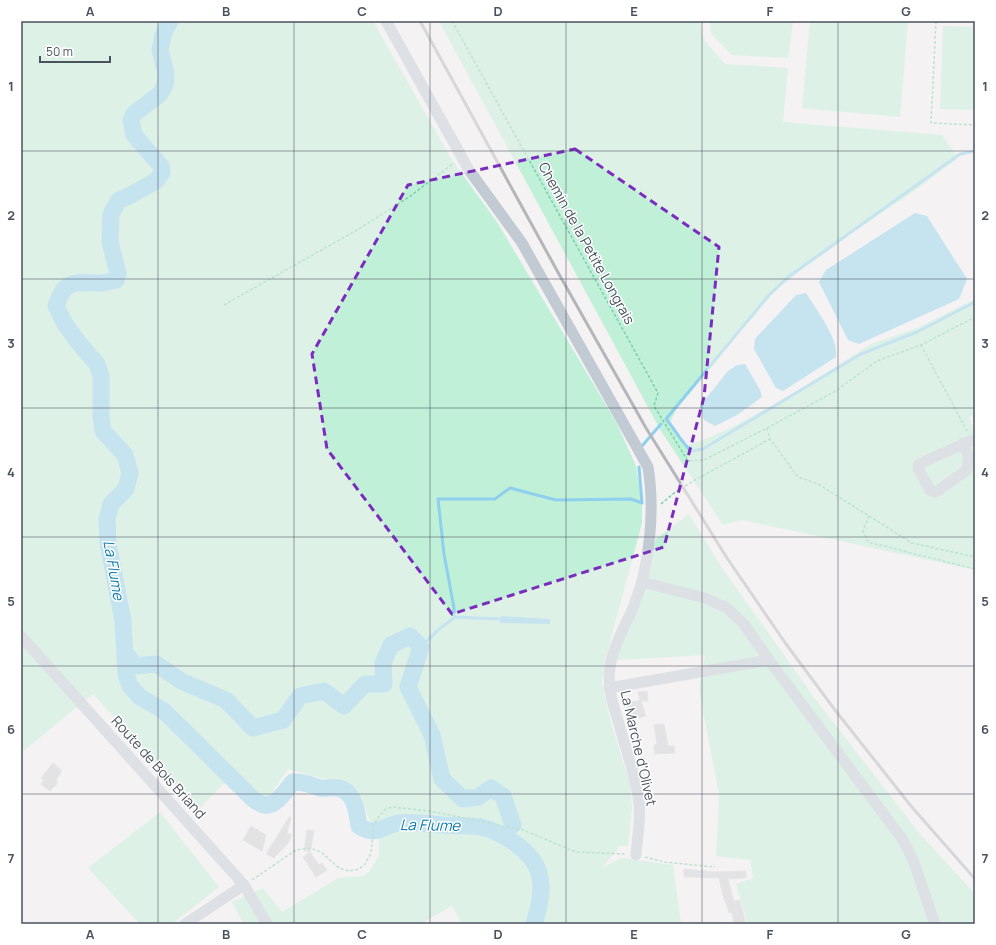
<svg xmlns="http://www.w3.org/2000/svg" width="996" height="945" font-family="Manrope,sans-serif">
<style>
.green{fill:#c1f0d8}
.water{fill:#8ed0ed}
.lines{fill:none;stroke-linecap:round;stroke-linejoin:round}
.stream{stroke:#8ed0ed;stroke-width:3}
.river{stroke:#8ed0ed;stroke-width:17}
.building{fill:#ced0d6;stroke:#d6d7dd}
.path{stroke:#79cfad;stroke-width:1.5;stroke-dasharray:3 2;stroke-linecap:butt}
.minor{stroke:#c2cad3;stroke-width:11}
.rail{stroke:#b4b6bc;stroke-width:3}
.marked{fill:none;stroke:#7b2cbf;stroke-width:3;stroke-dasharray:8 5;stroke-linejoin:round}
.grid{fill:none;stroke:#49525f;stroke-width:1;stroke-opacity:0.55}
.labels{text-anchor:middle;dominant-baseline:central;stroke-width:3;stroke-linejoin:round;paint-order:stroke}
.street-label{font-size:14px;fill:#49525f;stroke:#fff}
.water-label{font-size:15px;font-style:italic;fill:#0c7caf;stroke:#fff}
.neatline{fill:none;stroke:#49525f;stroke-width:1.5}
.grid-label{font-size:13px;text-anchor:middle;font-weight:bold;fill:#49525f}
</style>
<rect width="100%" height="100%" fill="#f4f2f2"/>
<g class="green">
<polygon points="21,21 373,21 452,160 497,222 616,422 636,466 642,503 642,523 605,661 602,683 611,723 630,784 632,808 628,846 620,846 602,868 622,858 673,865 681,924 462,924 452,906 420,924 244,924 232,902 263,888 282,912 338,878 363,876 369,872 379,856 379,838 369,819 361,797 350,786 288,769 266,801 235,772 198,810 93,694 21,753"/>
<path d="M439 21H700L704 40 725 64 788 68 783 122 942 135 958 158 917 189 849 235C830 252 808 263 789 280 782 285 774 292 768 299 760 309 753 319 744 327L676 410 670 422 685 447 731 428 792 394 873 343 917 328 975 299V414L969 418 975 430V537L973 549 975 550V570L742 520 723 525 661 431Z"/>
<polygon points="710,21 793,21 788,58 732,55 711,34"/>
<polygon points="810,21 908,21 900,117 802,108"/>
<polygon points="943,26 975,27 975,110 940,109"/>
<polygon points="689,514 720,565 816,700 920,834 975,894 975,924 748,924 736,884 753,878 750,860 716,856 719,794 699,690 705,655 617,660 656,539"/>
<polygon points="160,812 219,887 172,924 140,924 88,868"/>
</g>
<g class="water">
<polygon points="915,213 927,216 967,279 959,299 859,344 848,340 819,282 826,270"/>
<path d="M806 293C816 309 839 339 836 357L783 391 776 388 754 349 755 339 796 295Z"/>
<polygon points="745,364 760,390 762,397 737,415 715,426 704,420 700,406 728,371 737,365"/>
<polygon points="501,616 550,619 550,624 500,623"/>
</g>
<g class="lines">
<g class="stream">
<path d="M975 151 960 154 788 277 769 295 666 419C675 429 681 442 691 451L703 449 861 354 917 332 975 302"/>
<polyline points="642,446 661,424"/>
<polyline points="454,617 500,619"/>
<polyline points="421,647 439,629 454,618 454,608 444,554 438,499 495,499 510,488 556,500 631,499 642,503 639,467"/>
</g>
<g class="river">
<path d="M170 21 163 35 160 50 166 74 165 85 160 94 134 114 131 120 134 135 161 166 162 173 156 181 127 197 119 200 111 214 110 242 118 274 116 280C110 281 105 283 100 283 75 283 65 278 56 306L65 324 78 342 97 364 101 376V416L103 431 125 455 130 473 126 489 111 504 107 519 108 543 123 621 126 675 130 686 140 697 164 711 253 799C256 801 260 804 264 805 276 807 286 790 293 782 305 781 309 785 320 788 326 789 332 787 338 788 355 791 357 813 359 826 377 837 382 826 399 823 409 821 431 824 442 825 454 826 469 825 481 827 502 832 533 851 539 873 544 889 539 908 534 924"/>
<polyline points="125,653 136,666 156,664 183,682 226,700 253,728 283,720 300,696 324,691 344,706 365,684 384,684 383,663 391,645 410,636 421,647 408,687 432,735 442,779 463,799 478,797 491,788 503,796 513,825"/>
</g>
</g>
<g class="building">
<polygon points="647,691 648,701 641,701 646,716 631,720 627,703 640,700 638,692"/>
<polygon points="664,724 668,746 674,746 675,753 655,754 654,745 657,744 654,725"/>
<polygon points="53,763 62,771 56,780 58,783 50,791 41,784 44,780 41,778"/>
<polygon points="289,817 291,818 287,833 292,835 288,843 274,858 266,854"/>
<polygon points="251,826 266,835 262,851 243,840"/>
<polygon points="307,830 314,831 310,852 319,865 322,863 327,870 316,877 303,857 310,852 304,851"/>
<polygon points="684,869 715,872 746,871 746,878 728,879 734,901 740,900 746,924 734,924 732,912 729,913 726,902 725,903 719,878 684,877"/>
</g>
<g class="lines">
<g class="path">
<polyline points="452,21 658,393 654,406 688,461 704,460 767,428 834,392 877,361 921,345 975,317"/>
<polyline points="936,21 931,123 975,125"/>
<polyline points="224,305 357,230 409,197 454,163"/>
<polyline points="921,345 967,431"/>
<polyline points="767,428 770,439 798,477 818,484 912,543 975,557"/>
<polyline points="661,504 674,493 695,480 770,439"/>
<polyline points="869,516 863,531 868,542 975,569"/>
<polyline points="645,857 665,862 715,867"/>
<polyline points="252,880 296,850 310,848 321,852 339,868 349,871 359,869 365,864 371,853 374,825 377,819 386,809 392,807 429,811 523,830 576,852 626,854"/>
</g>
<g class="minor">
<path d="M386 21 469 170 522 243 648 467C655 509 650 566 634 605 626 625 613 646 610 667 607 687 613 705 619 724 626 750 636 777 639 803 641 820 637 838 636 855"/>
<polyline points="963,443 969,457 967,470 936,492 930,490 918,468 919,464 972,440 975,441"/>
<polyline points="642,582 705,598 727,608 744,624 769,660 903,840 913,860 935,924"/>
<polyline points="21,636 244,885 267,924"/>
<polyline points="609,688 769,660"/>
<polyline points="185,924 244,885"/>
</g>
<polyline class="rail" points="420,21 560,276 646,428 727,558 786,644 835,710 911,806 975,879"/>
</g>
<path d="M0 0H996V945H0ZM575 149 719 247 704 397 664 547 452 614 327 449 312 354 408 185Z" fill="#f4f2f2" fill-opacity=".55" fill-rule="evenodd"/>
<path class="marked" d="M575 149 719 247 704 397 664 547 452 614 327 449 312 354 408 185Z"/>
<path class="grid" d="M158 21V924M294 21V924M430 21V924M566 21V924M702 21V924M838 21V924M21 151H975M21 279H975M21 408H975M21 537H975M21 666H975M21 794H975"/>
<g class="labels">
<g class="street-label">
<text transform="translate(587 243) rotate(61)">Chemin de la Petite Longrais</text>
<text transform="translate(639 748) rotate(77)">La Marche d'Olivet</text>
<text transform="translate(159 767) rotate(48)">Route de Bois Briand</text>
</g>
<g class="water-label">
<text transform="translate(114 570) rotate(80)">La Flume</text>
<text transform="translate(430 825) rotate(1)">La Flume</text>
</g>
</g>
<rect width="996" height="945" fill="none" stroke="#ffffff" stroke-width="44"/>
<path d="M40 56v6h70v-6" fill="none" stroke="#49525f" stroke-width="2"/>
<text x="46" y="56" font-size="12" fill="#49525f" stroke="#ffffff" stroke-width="3" paint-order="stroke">50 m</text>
<rect x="22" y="22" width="952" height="901" class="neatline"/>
<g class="grid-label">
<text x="90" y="16">A</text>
<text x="226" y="16">B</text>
<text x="362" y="16">C</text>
<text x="498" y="16">D</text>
<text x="634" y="16">E</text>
<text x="770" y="16">F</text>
<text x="906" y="16">G</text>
<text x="11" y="91">1</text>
<text x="985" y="91">1</text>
<text x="11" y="220">2</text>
<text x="985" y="220">2</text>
<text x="11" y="348">3</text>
<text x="985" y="348">3</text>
<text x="11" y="477">4</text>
<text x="985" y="477">4</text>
<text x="11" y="606">5</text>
<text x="985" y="606">5</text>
<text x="11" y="734">6</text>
<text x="985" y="734">6</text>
<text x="11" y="863">7</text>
<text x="985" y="863">7</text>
<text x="90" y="939">A</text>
<text x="226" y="939">B</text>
<text x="362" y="939">C</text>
<text x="498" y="939">D</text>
<text x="634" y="939">E</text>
<text x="770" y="939">F</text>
<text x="906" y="939">G</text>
</g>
</svg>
